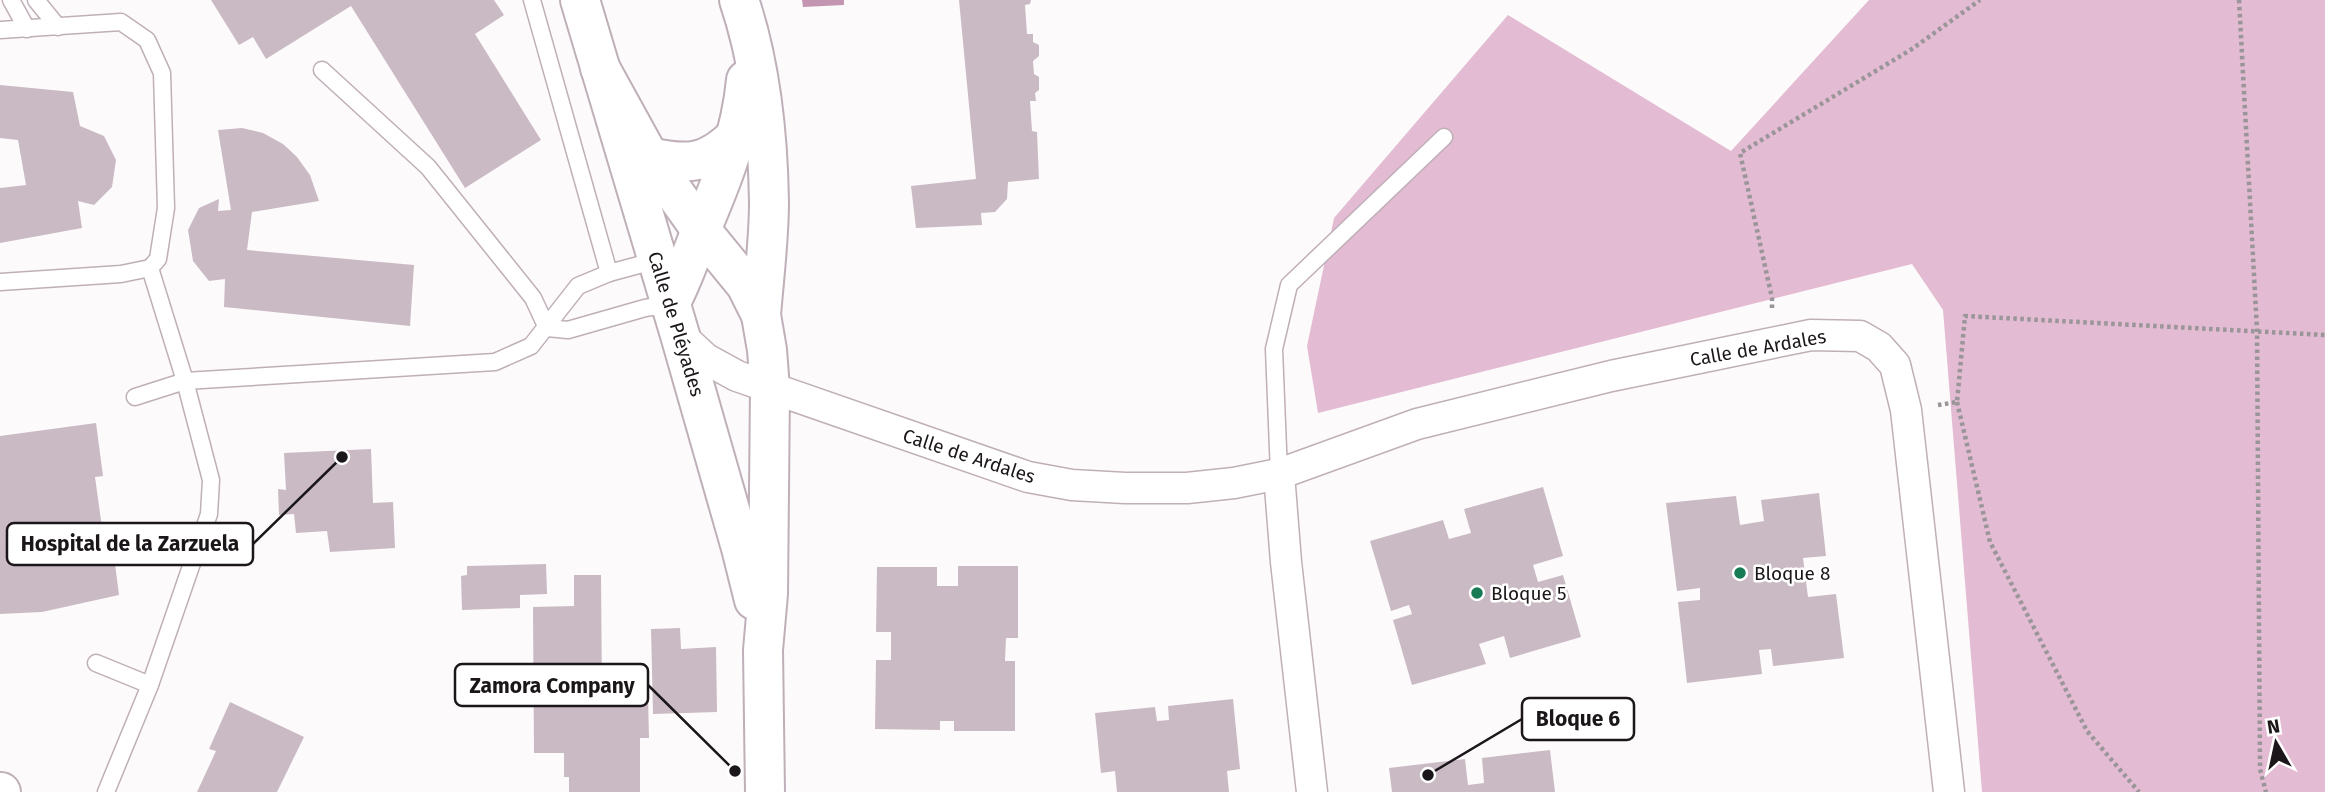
<svg xmlns="http://www.w3.org/2000/svg" width="2325" height="792" font-family="'Fira Sans',sans-serif">
<style>
.green{fill:#e3bbd2}
.water{fill:#c395b0}
.building{fill:#cabac3}
.lines{fill:none;stroke-linecap:round;stroke-linejoin:round}
.service-casing{stroke:#bfafb8;stroke-width:19}
.minor-casing{stroke:#bfafb8;stroke-width:33}
.tertiary-casing{stroke:#bfafb8;stroke-width:42}
.secondary-casing{stroke:#bfafb8;stroke-width:42}
.motorway-casing{stroke:#bfafb8;stroke-width:42}
.path{stroke:#999598;stroke-width:4.5;stroke-dasharray:3.5 3.5;stroke-linecap:butt}
.service{stroke:#fff;stroke-width:16}
.minor{stroke:#fff;stroke-width:30}
.tertiary{stroke:#fff;stroke-width:38}
.secondary{stroke:#fff;stroke-width:38}
.motorway{stroke:#fff;stroke-width:38}
.poi-dot{fill:#177c55;stroke:#fff;stroke-width:2.5}
.labels{text-anchor:middle;dominant-baseline:central;stroke-width:5;stroke-linejoin:round;paint-order:stroke}
.street-label{font-size:19px;fill:#1b1619;stroke:#fff}
.poi-label{font-size:19px;fill:#1b1619;stroke:#fff;text-anchor:start}
.leader{fill:none;stroke:#1b1619;stroke-width:2.5}
.callout-dot{fill:#1b1619;stroke:#fff;stroke-width:2.5}
.callout{fill:#fff;stroke:#1b1619;stroke-width:2.5}
.callout-label{font-size:21px;text-anchor:middle;font-weight:bold;fill:#1b1619}
</style>
<rect width="100%" height="100%" fill="#fdfafc"/>
<polygon class="green" points="1869,0 2325,0 2325,792 1982,792 1943,310 1912,264 1318,413 1307,346 1334,218 1508,15 1731,151"/>
<polygon class="water" points="802,0 844,0 844,5 803,7"/>
<g class="building">
<polygon points="211,0 494,0 504,15 475,34 541,140 465,188 351,6 266,59 253,37 239,45"/>
<polygon points="959,0 1031,0 1030,4 1025,5 1027,34 1033,34 1033,42 1039,45 1039,56 1033,61 1034,74 1039,77 1039,90 1035,93 1036,101 1030,101 1032,131 1037,132 1039,179 1008,182 1007,199 995,212 981,213 982,225 916,228 911,186 976,179"/>
<polygon points="0,85 73,92 80,126 104,136 116,160 112,187 94,205 78,201 82,228 0,243 0,188 26,185 18,140 0,138"/>
<polygon points="242,128 263,133 283,144 297,157 310,175 319,201 252,212 247,250 414,265 410,326 224,307 225,279 209,281 193,261 188,230 199,208 219,199 218,211 231,210 218,130"/>
<polygon points="96,423 103,476 95,477 105,549 113,548 119,595 42,612 0,614 0,436"/>
<polygon points="371,449 373,503 393,502 395,548 330,552 327,531 296,533 294,514 279,515 278,489 286,490 284,453"/>
<polygon points="1543,487 1563,556 1533,565 1538,582 1563,575 1581,637 1510,658 1504,636 1479,644 1486,664 1412,685 1393,620 1412,614 1409,605 1391,611 1370,541 1443,520 1449,539 1471,533 1464,509"/>
<polygon points="1819,493 1826,556 1803,558 1808,597 1836,594 1844,658 1773,666 1771,649 1759,650 1762,674 1687,683 1678,602 1700,600 1700,588 1677,591 1666,503 1736,496 1740,525 1764,521 1761,500"/>
<polygon points="546,564 547,594 520,595 520,608 462,610 461,576 467,575 467,566"/>
<polygon points="958,566 1018,566 1018,638 1006,638 1005,661 1015,661 1015,731 954,731 954,721 940,721 940,730 875,729 876,660 891,660 891,632 876,632 877,567 937,567 937,586 958,586"/>
<polygon points="574,575 601,575 602,696 648,695 649,738 640,738 640,792 569,792 569,777 564,777 564,753 534,753 533,607 574,606"/>
<polygon points="680,628 681,649 716,647 717,712 653,714 651,629"/>
<polygon points="1233,699 1240,769 1227,771 1229,792 1117,792 1115,771 1101,773 1095,713 1155,707 1157,721 1169,720 1168,706"/>
<polygon points="230,702 304,737 277,792 197,792 216,751 209,749"/>
<polygon points="1550,750 1555,792 1392,792 1389,768 1465,759 1468,785 1484,783 1482,758"/>
</g>
<g class="lines">
<defs>
<g id="service">
<polyline points="11,0 27,29"/>
<polyline points="36,0 58,27"/>
<polyline points="532,0 609,273"/>
<polyline points="0,30 121,22 147,40 162,73 166,208 158,259 150,268 121,274 0,282"/>
<polyline points="322,70 428,167 533,298 547,328"/>
<polyline points="547,328 568,330 645,308 670,304"/>
<polyline points="135,397 185,381 495,362 531,346 578,286 609,273 657,260"/>
<polyline points="1279,474 1274,349 1289,285 1444,137"/>
<polyline points="96,663 150,685"/>
<polyline points="106,792 150,685 209,514 211,480 185,381 150,268"/>
</g>
<g id="minor">
<polyline points="680,335 706,359 737,376 1028,477 1072,485 1125,488 1187,488 1234,483 1279,474 1417,424 1611,376 1811,335 1860,336 1879,347 1895,365 1906,410 1949,792"/>
<polyline points="1279,474 1286,562 1312,792"/>
</g>
<polyline id="tertiary" points="0,792 1,792"/>
<g id="secondary">
<polyline points="580,0 680,335 741,548 754,600"/>
<polyline points="600,68 649,157 701,230 746,285 761,315 767,350 770,389 768,594 763,650 765,792"/>
</g>
<g id="motorway">
<path d="M739 0C761 65 768 134 769 202 769 239 764 278 761 315"/>
<path d="M649 157C689 166 708 164 737 135"/>
<path d="M670 304C683 280 691 255 701 230 722 181 741 134 746 80"/>
</g>
</defs>
<use href="#service" class="service-casing"/>
<use href="#minor" class="minor-casing"/>
<use href="#tertiary" class="tertiary-casing"/>
<use href="#secondary" class="secondary-casing"/>
<use href="#motorway" class="motorway-casing"/>
<g class="path">
<polyline points="2239,0 2257,330 2260,769 2266,792"/>
<polyline points="1772,308 1772,298 1740,153 1912,49 1980,0"/>
<polyline points="1957,402 1990,542 2087,731 2139,792"/>
<polyline points="1938,405 1957,402 1965,316 2325,335"/>
</g>
<use href="#service" class="service"/>
<use href="#minor" class="minor"/>
<use href="#tertiary" class="tertiary"/>
<use href="#secondary" class="secondary"/>
<use href="#motorway" class="motorway"/>
</g>
<g class="poi-dot">
<circle cx="1740" cy="573" r="7"/>
<circle cx="1477" cy="593" r="7"/>
</g>
<g class="labels">
<g class="street-label">
<text transform="translate(676 324) rotate(73)">Calle de Pléyades</text>
<text transform="translate(1758 348) rotate(-10)">Calle de Ardales</text>
<text transform="translate(969 456) rotate(18)">Calle de Ardales</text>
</g>
<g class="poi-label">
<text x="1754" y="573">Bloque 8</text>
<text x="1491" y="593">Bloque 5</text>
</g>
</g>
<path class="leader" d="M342 457L253 544M735 771L648 685M1428 775L1522 719"/>
<g class="callout-dot">
<circle cx="342" cy="457" r="7"/>
<circle cx="735" cy="771" r="7"/>
<circle cx="1428" cy="775" r="7"/>
</g>
<g class="callout">
<rect x="7" y="523" width="246" height="42" rx="7"/>
<rect x="455" y="664" width="193" height="42" rx="7"/>
<rect x="1522" y="698" width="112" height="42" rx="7"/>
</g>
<g class="callout-label">
<text x="130" y="551">Hospital de la Zarzuela</text>
<text x="552" y="693">Zamora Company</text>
<text x="1578" y="726">Bloque 6</text>
</g>
<g transform="translate(2276 743) rotate(351)" stroke="#ffffff" stroke-width="5" paint-order="stroke">
<path d="M0-5L12 26L0 18L-12 26Z" fill="#1b1619"/>
<text y="-10" font-size="19" font-weight="bold" text-anchor="middle" fill="#1b1619">N</text>
</g>
</svg>
